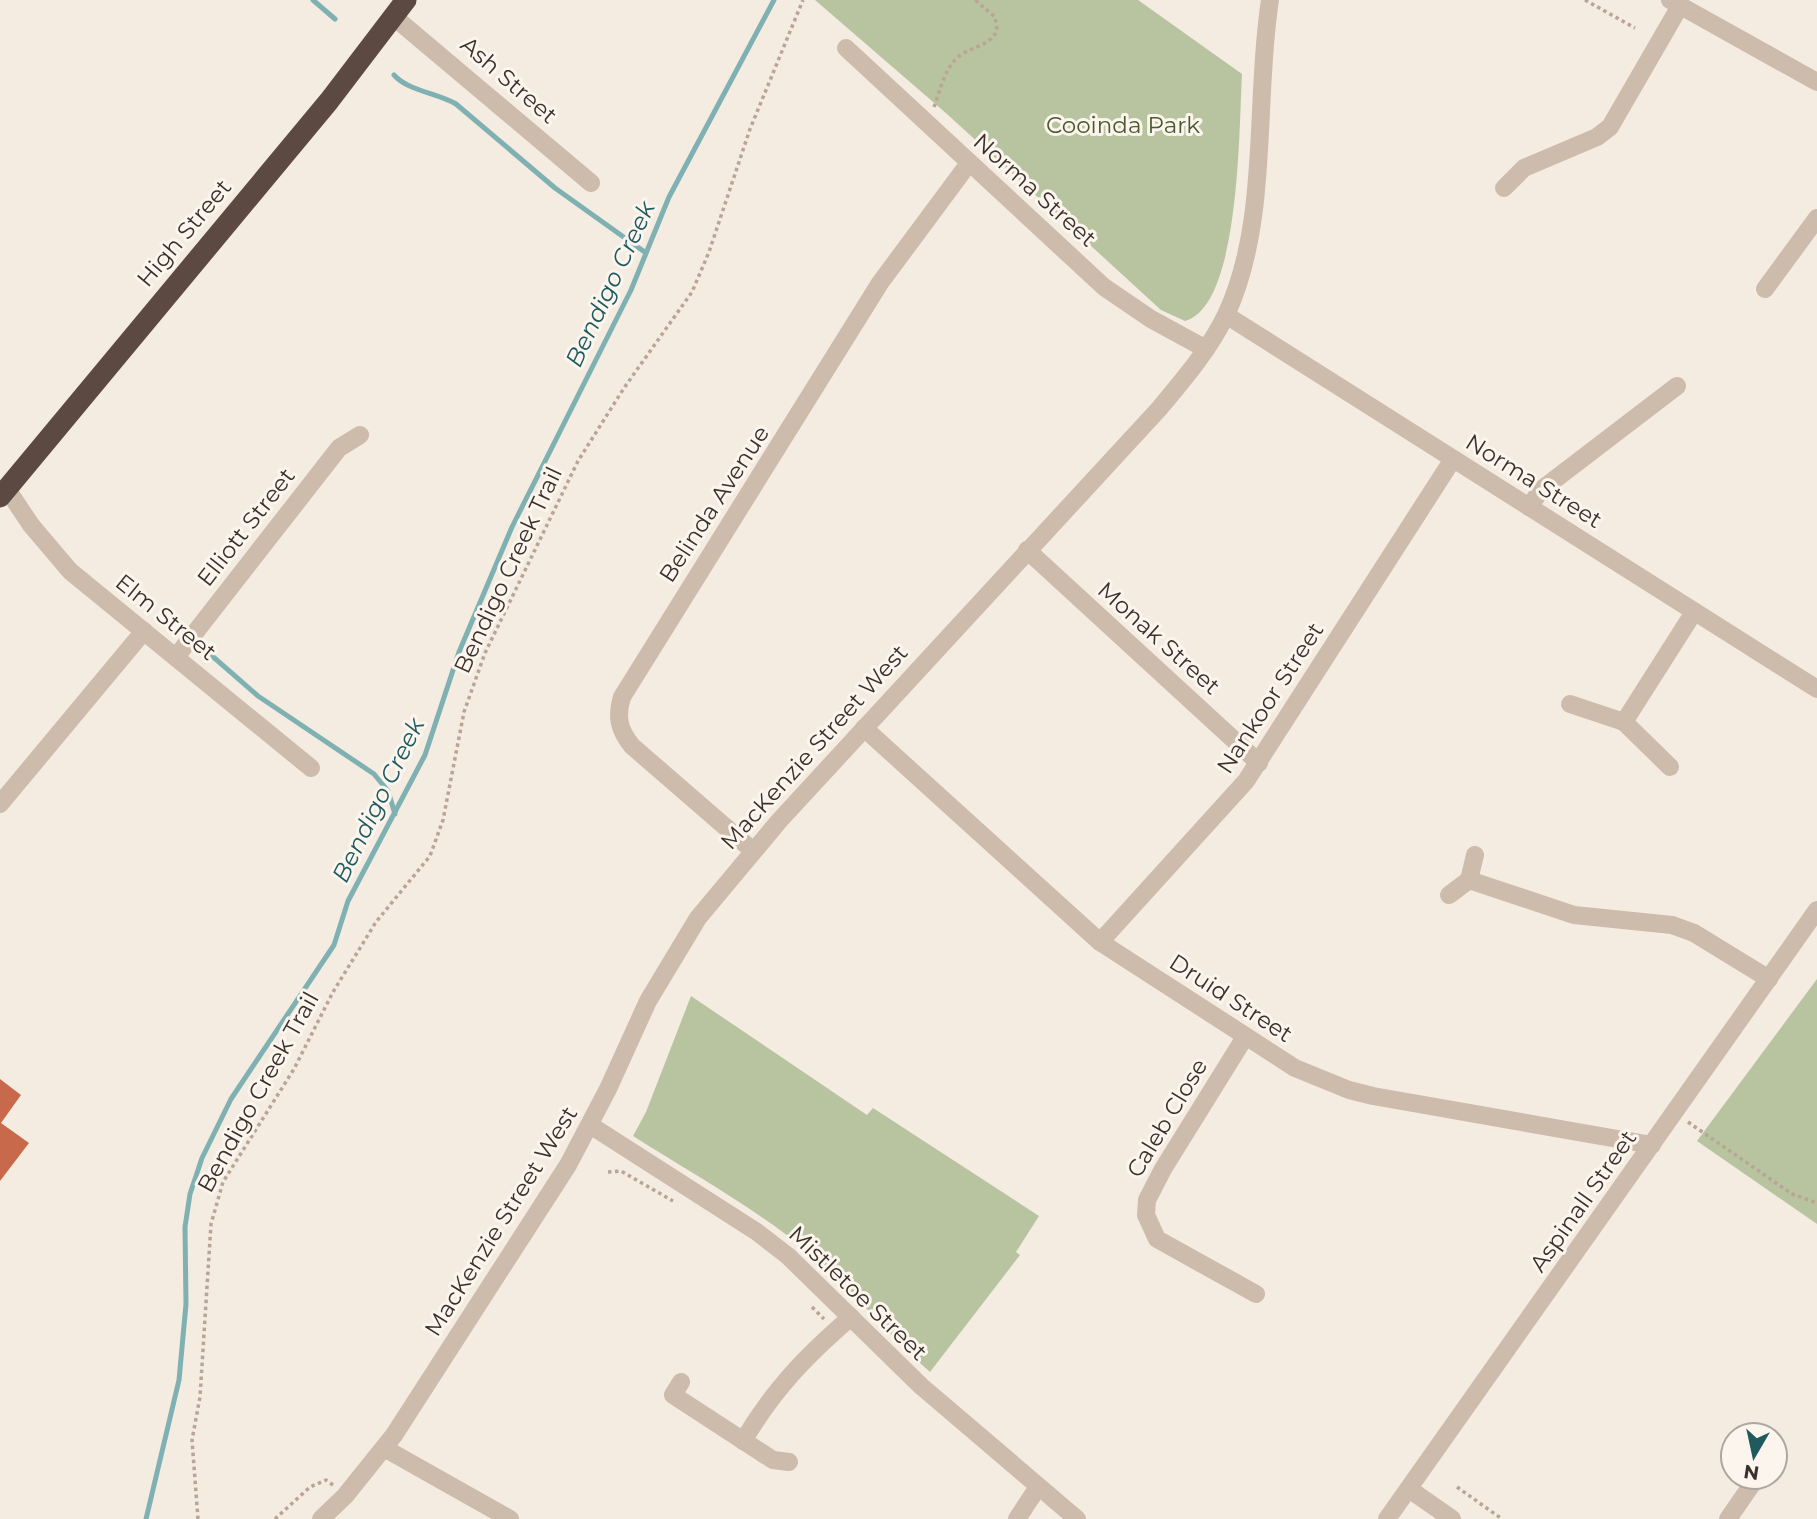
<svg xmlns="http://www.w3.org/2000/svg" width="1817" height="1519" font-family="Montserrat,sans-serif">
<style>
.green{fill:#b8c4a0}
.lines{fill:none;stroke-linecap:round;stroke-linejoin:round}
.stream{stroke:#7fb0b2;stroke-width:5}
.building{fill:#c8694b}
.path{stroke:#b9a596;stroke-width:3.5;stroke-dasharray:3.5 3.5;stroke-linecap:butt}
.minor{stroke:#cdbbac;stroke-width:18}
.highway{stroke:#5c4a42;stroke-width:21}
.labels{text-anchor:middle;dominant-baseline:central;stroke-width:6;stroke-linejoin:round;paint-order:stroke}
.street-label{font-size:23px;fill:#3b302b;stroke:#fbf5ee}
.park-label{font-size:23px;fill:#4a5a2e;stroke:#fbf5ee}
.water-label{font-size:24px;font-style:italic;fill:#1f5a5e;stroke:#fbf5ee}
</style>
<rect width="100%" height="100%" fill="#f4ebe1"/>
<g class="green">
<path d="M815 0H1138L1242 74C1239 124 1241 306 1185 321L1161 310 947 114Z"/>
<polygon points="1817,979 1817,1224 1697,1141"/>
<path d="M691 996 867 1115 873 1108 1039 1216 1016 1252 1020 1255 930 1372C888 1336 854 1291 812 1255 757 1209 693 1174 633 1136L646 1112Z"/>
</g>
<g class="lines">
<g class="stream">
<polyline points="313,0 335,19"/>
<path d="M394 75C408 91 438 93 456 104L555 188 646 253"/>
<polyline points="211,655 258,696 374,774 388,791 395,814"/>
<polyline points="146,1519 179,1380 186,1304 185,1227 190,1194 202,1158 231,1099 334,945 348,901 425,755 459,652 512,527 631,290 669,197 774,0"/>
</g>
</g>
<polygon class="building" points="0,1079 21,1095 1,1123 29,1143 0,1181"/>
<g class="lines">
<g class="path">
<polyline points="1585,0 1635,28"/>
<path d="M934 107C940 91 944 70 957 58 970 46 990 47 997 30L995 17 975 0"/>
<polyline points="1688,1122 1792,1194 1817,1203"/>
<polyline points="608,1172 621,1171 673,1201"/>
<polyline points="812,1307 824,1319"/>
<polyline points="1457,1487 1502,1519"/>
<polyline points="198,1519 192,1440 200,1397 211,1224 223,1182 294,1069 333,992 376,922 430,856 443,820 464,712 485,653 578,461 624,388 692,292 709,252 750,129 803,0"/>
<polyline points="275,1519 310,1487 326,1480 333,1485"/>
</g>
<g class="minor">
<polyline points="1670,0 1817,82"/>
<polyline points="394,17 591,183"/>
<polyline points="846,48 1104,287 1151,319 1206,349"/>
<polyline points="1504,188 1524,168 1597,137 1610,127 1680,6"/>
<polyline points="1765,289 1817,218"/>
<polyline points="1226,315 1817,689"/>
<polyline points="7,489 31,525 70,571 311,768"/>
<polyline points="1529,507 1541,490 1677,386"/>
<polyline points="1027,550 1259,763"/>
<polyline points="176,657 339,448 360,435"/>
<polyline points="1570,704 1624,722 1694,612"/>
<polyline points="1624,722 1670,767"/>
<polyline points="864,728 1100,942 1295,1068 1349,1090 1373,1096 1652,1145"/>
<polyline points="0,804 144,631"/>
<path d="M752 850 632 746C619 730 616 717 622 697L880 283 969 163"/>
<polyline points="1469,880 1574,915 1672,925 1694,933 1769,979"/>
<polyline points="1449,895 1469,880 1475,855"/>
<polyline points="1100,942 1246,781 1453,459"/>
<polyline points="1245,1037 1163,1169 1147,1200 1146,1215 1157,1239 1256,1294"/>
<polyline points="590,1125 757,1232 788,1256 921,1386 1077,1519"/>
<polyline points="681,1382 673,1395 773,1460 789,1462"/>
<path d="M743 1441C774 1389 806 1356 851 1317"/>
<polyline points="384,1448 510,1519"/>
<polyline points="1409,1489 1452,1519"/>
<path d="M321 1519 345 1496 394 1435 568 1165 608 1089 648 1001 698 918 779 821 1158 410C1183 380 1209 350 1226 315 1270 221 1254 101 1270 0"/>
<polyline points="1017,1519 1038,1487"/>
<polyline points="1387,1519 1817,910"/>
<polyline points="1728,1519 1757,1477"/>
</g>
<polyline class="highway" points="0,497 329,101 406,0"/>
</g>
<g class="labels">
<g class="street-label">
<text transform="translate(509 80) rotate(41)">Ash Street</text>
<text transform="translate(1035 190) rotate(42)">Norma Street</text>
<text transform="translate(184 233) rotate(-50)">High Street</text>
<text transform="translate(1534 481) rotate(32)">Norma Street</text>
<text transform="translate(714 504) rotate(-57)">Belinda Avenue</text>
<text transform="translate(246 527) rotate(-52)">Elliott Street</text>
<text transform="translate(508 570) rotate(-65)">Bendigo Creek Trail</text>
<text transform="translate(166 617) rotate(39)">Elm Street</text>
<text transform="translate(1159 638) rotate(42)">Monak Street</text>
<text transform="translate(1270 698) rotate(-57)">Nankoor Street</text>
<text transform="translate(814 747) rotate(-48)">MacKenzie Street West</text>
<text transform="translate(1231 998) rotate(33)">Druid Street</text>
<text transform="translate(258 1092) rotate(-61)">Bendigo Creek Trail</text>
<text transform="translate(1167 1118) rotate(-59)">Caleb Close</text>
<text transform="translate(1583 1201) rotate(-55)">Aspinall Street</text>
<text transform="translate(501 1221) rotate(-58)">MacKenzie Street West</text>
<text transform="translate(858 1293) rotate(44)">Mistletoe Street</text>
</g>
<g class="park-label">
<text x="1123" y="125">Cooinda Park</text>
</g>
<g class="water-label">
<text transform="translate(610 284) rotate(-65)">Bendigo Creek</text>
<text transform="translate(378 800) rotate(-64)">Bendigo Creek</text>
</g>
</g>
<g transform="translate(1754 1456) rotate(189)"><circle r="33" fill="#fbf5ee" stroke="#aea6a0" stroke-width="2"/>
<path d="M0-5L12 26L0 18L-12 26Z" fill="#1f5a5e"/>
<text y="-10" font-size="19" font-weight="bold" text-anchor="middle" fill="#3b302b">N</text>
</g>
</svg>
